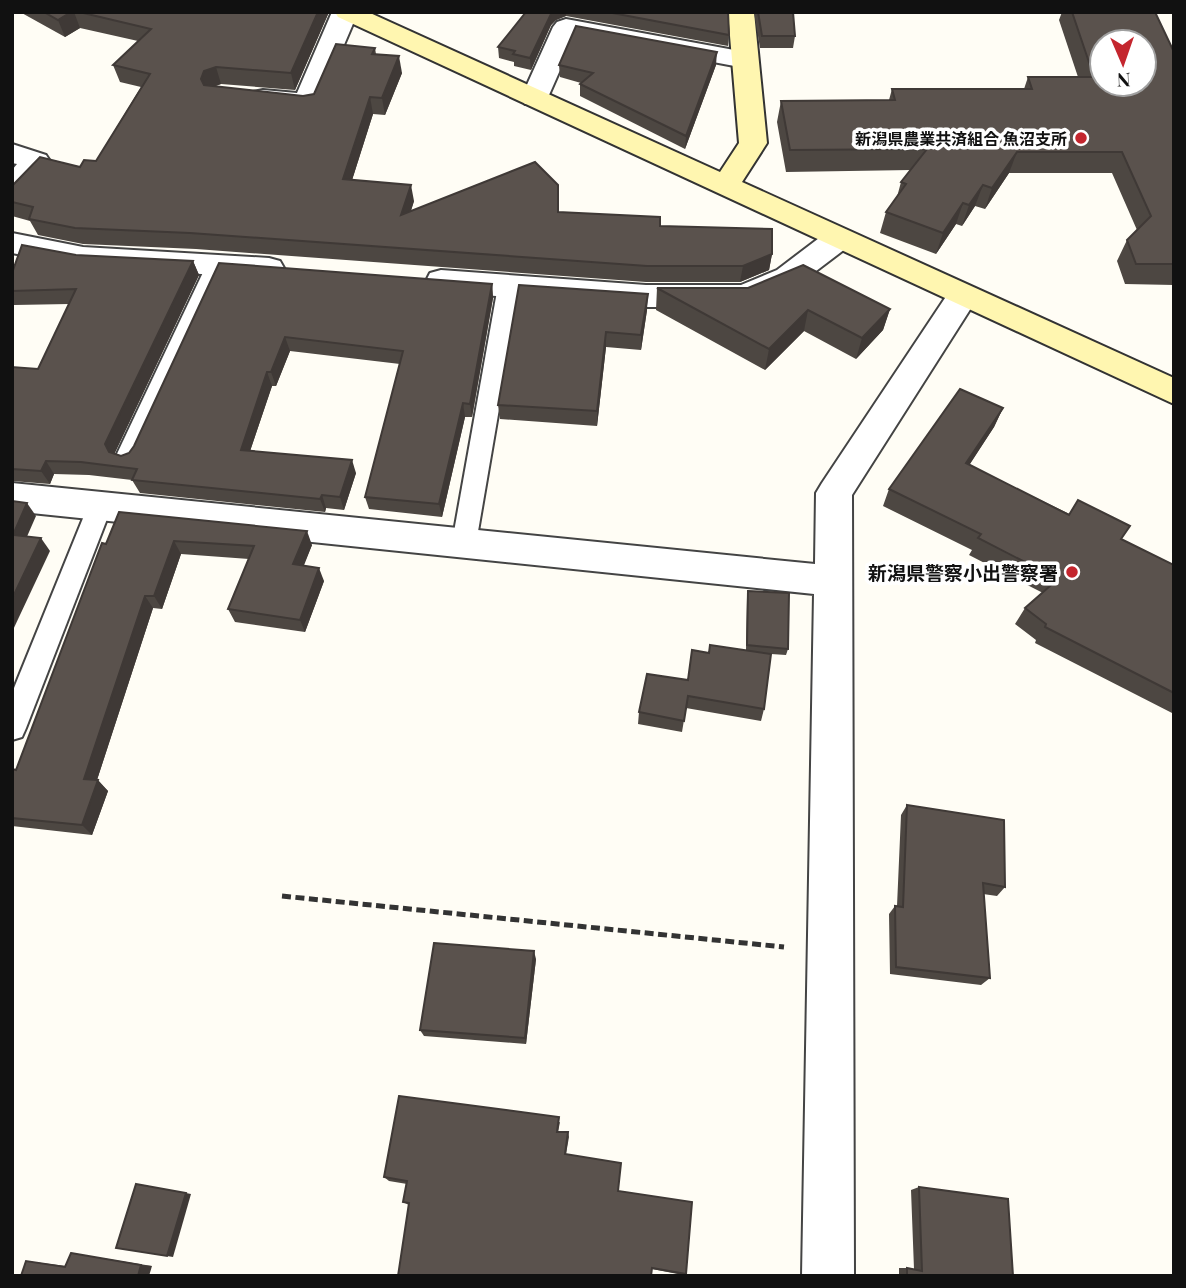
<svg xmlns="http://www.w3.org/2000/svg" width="1186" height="1288" font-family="'Playfair Display','Noto Sans JP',serif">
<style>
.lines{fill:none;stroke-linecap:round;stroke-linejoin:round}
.lane-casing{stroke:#444;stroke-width:4}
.street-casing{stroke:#444;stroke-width:4}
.secondary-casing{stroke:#333;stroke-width:4}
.path{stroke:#333;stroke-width:5;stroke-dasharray:9 4.5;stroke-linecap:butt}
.lane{fill:#fff;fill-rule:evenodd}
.street{fill:#fff;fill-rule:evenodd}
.secondary{fill:#fff6b0;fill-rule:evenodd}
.wall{fill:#4d4742}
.shaded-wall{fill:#3f3936}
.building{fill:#5a524d;stroke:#3f3936;stroke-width:2;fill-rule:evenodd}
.poi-dot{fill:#c4262e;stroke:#fff;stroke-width:2.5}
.labels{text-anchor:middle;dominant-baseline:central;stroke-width:7;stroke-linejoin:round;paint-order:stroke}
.far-poi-label{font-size:16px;font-weight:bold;fill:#111;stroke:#fff;text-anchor:end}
.poi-label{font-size:19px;font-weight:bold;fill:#111;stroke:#fff;text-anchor:end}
</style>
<rect width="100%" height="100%" fill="#fffdf5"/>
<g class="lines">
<defs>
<g id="lane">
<polygon points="217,257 227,264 139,458 135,464 127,467 119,464 115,458 207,264"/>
<polygon points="509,279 516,281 520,286 476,543 473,550 464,553 455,550 452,543 498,286 502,281"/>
<polygon points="100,496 109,499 112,506 26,728 22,737 12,740 12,693 88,506 91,499"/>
</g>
<g id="street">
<polygon points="332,12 358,12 317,108 307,110 253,104 249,98 253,92 263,90 297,93"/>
<polygon points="566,19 745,52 754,54 758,60 754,66 745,68 575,36 545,104 525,104 521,98 553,27 557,22"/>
<polygon points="12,144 46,155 50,161 22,195 12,197 12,170 17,164 12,163"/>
<polygon points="838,229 849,232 853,239 849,246 799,284 745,307 646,307 441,292 430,289 426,281 430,273 441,270 646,285 741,285 777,270 827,232"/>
<polygon points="12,233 83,247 269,258 280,261 284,268 280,275 269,278 83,267 12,253"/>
<polygon points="962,286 973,289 978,297 852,495 854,1276 802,1276 814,594 12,511 12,483 815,564 816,493 822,483 951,289"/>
</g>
<polygon id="secondary" points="335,12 368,12 720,172 739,143 728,12 754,12 767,143 742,182 1174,378 1174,404 338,17"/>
</defs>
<use href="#lane" class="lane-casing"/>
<use href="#street" class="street-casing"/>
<use href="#secondary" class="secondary-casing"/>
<polyline class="path" points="282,896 784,947"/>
<use href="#lane" class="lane"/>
<use href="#street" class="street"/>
<use href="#secondary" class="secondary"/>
</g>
<g class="wall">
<polygon points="20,12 329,12 295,90 221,84 215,86 303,96 314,94 375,48 376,54 402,73 385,115 373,114 352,180 414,201 411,211 559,212 660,226 772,254 769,270 740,282 646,282 196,249 83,244 38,235 30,221 12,216 12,186 80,167 96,161 141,87 120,82 113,65 138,41 80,28 65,37"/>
<polygon points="526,12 728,12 729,35 728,46 566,16 556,20 551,25 531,70 514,66 514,62 499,58 498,47"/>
<polygon points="754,12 793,12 795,36 793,48 760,48"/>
<polygon points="1062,12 1072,12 1174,52 1174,285 1125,284 1117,261 1127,240 1137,230 1112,173 1009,173 985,209 975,206 962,226 956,224 936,254 880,233 886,212 897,197 901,182 911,170 786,172 777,122 781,101 889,100 892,89 1024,89 1028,77 1078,77 1059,20"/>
<polygon points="559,65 716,65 685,149 580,96 580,84 581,83 560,77"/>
<polygon points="76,255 193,261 199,275 114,454 121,456 129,453 134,446 219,263 492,284 493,298 472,417 465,417 442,517 369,509 365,497 400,364 290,351 276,386 272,386 250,451 356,473 344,510 326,508 325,512 140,493 132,480 89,475 54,474 50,484 12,481 12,367 38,369 69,304 14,305 12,302 12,273"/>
<polygon points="519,285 647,310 641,350 606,347 597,426 500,419 498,405"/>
<polygon points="657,288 890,309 883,330 856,359 804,331 765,370 656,310"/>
<polygon points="1003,408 994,427 969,465 1174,565 1174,714 1035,643 1036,640 1015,624 1025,608 1043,593 969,555 972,550 883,506 889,489"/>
<polygon points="119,512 312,545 303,566 324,581 305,632 235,622 228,609 249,559 181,554 162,609 153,608 97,780 108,791 92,835 12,826 12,769 16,770"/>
<polygon points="748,591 788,649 786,655 771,654 764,709 761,721 686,708 682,732 638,724 639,712 688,680 709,653 746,650 747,597"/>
<polygon points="907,805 1005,887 997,896 983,894 990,978 981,985 890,974 889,914 895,906 897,906 901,815"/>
<polygon points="536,959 526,1044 424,1036 420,1030"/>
<polygon points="560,1122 558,1132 568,1132 569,1137 566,1154 618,1191 686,1274 683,1275 652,1269 409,1205 403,1202 407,1184 389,1181 384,1177"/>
<polygon points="919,1187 1013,1276 899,1276 899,1268 907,1268 914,1269 911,1190"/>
<polygon points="71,1253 83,1255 152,1266 21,1276 26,1261 66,1266"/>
</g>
<g class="shaded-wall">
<polygon points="71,12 74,12 80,28 65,37 58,20"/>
<polygon points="318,12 329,12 295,90 291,73"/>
<polygon points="552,12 566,12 566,16 556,20 551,25 531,70 530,58"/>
<polygon points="717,52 716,65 685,149 686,136"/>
<polygon points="399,56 402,73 385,115 382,98"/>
<polygon points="216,67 221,84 210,88 207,96 201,79 204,71"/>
<polygon points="370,97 373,114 347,196 343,179"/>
<polygon points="1017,152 1009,173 985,209 992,188"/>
<polygon points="411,185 414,201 404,231 401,215"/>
<polygon points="983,185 975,206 962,226 969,205"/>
<polygon points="963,203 956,224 936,254 943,233"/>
<polygon points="772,254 769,270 740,282 743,266"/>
<polygon points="193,261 199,275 113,457 117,465 105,444"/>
<polygon points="492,284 493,298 472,417 470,404"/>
<polygon points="648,294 647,310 641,350 641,335"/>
<polygon points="890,309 883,330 856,359 862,338"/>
<polygon points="808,310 804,331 765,370 769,349"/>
<polygon points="606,332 606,347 597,426 597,411"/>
<polygon points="285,337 290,351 276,386 271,372"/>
<polygon points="267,372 272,386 246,463 241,450"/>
<polygon points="463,403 465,417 442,517 439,504"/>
<polygon points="1003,408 994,427 959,481 966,463"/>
<polygon points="352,460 356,473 344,510 340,497"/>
<polygon points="46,461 54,474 50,484 41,471"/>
<polygon points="322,495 326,508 325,512 320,499"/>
<polygon points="27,503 36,516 22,548 13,535"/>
<polygon points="307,531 312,545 299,578 293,564"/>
<polygon points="41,538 50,551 12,632 12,599"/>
<polygon points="174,541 181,554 162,609 154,596"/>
<polygon points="319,568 324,581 305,632 300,620"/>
<polygon points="145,596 153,608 94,789 84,779"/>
<polygon points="98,780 108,791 92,835 82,825"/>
<polygon points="534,951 536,959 526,1044 525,1038"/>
<polygon points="186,1193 191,1194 173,1257 167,1256"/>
<polygon points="141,1265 152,1266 149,1276 138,1276"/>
</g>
<g class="building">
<polygon points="44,12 71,12 58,20"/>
<polygon points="79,12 318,12 291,73 216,67 204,71 201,79 204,85 303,96 314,94 336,44 375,48 372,54 399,56 382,98 370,97 343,179 411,185 401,215 535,162 558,185 558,212 660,217 660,226 772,229 772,254 743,266 647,266 190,233 75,228 29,219 33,207 12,202 12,186 40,157 80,167 84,160 96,161 150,74 113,65 151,29"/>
<polygon points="526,12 552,12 530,58 513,54 515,51 498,47"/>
<polygon points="607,12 728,12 729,35"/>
<polygon points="758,12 793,12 795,36 762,36"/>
<path d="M1072 12H1155L1174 52V264H1136L1127 240 1151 216 1122 152H1017L992 188 983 185 969 205 963 203 943 233 886 212 906 184 901 182 927 149 790 150 781 101 895 100 892 89H1032L1028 77H1094ZM1102 42H1144V84H1102Z"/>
<polygon points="576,26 717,52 686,136 580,84 593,73 559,65"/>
<polygon points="22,245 76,255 193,261 105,444 109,452 121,456 129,453 134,446 219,263 492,284 470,404 463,403 439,504 365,497 403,351 285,337 271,372 267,372 241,450 352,460 340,497 322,495 320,499 132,480 137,469 81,462 46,461 41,471 12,469 12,367 38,369 76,289 12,291 12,273"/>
<polygon points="803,265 890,309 862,338 808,310 769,349 657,288 748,288"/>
<polygon points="519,285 648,294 641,335 606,332 597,411 498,405"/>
<polygon points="960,389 1003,408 966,463 1069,515 1078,500 1130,526 1121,539 1174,565 1174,693 1045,627 1046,624 1025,608 1058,579 978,538 981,534 889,489"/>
<polygon points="12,501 27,503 13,535 41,538 12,599"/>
<polygon points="119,512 307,531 293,564 319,568 300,620 228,609 254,546 174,541 154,596 145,596 84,779 98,780 82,825 12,818 12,769 16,770 102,543 106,544"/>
<polygon points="748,591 789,593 788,649 747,645"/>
<polygon points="710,645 771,654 764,709 688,696 684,721 639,712 647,674 688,680 692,650 709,653"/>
<polygon points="907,805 1004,820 1005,887 983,883 990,978 896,967 895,906 903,907"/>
<polygon points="434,943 534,951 525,1038 420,1030"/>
<polygon points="399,1096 559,1117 557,1132 568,1132 565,1154 621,1163 618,1191 692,1202 686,1274 652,1268 651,1276 398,1276 409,1203 403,1202 407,1181 384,1177"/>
<polygon points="136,1184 186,1193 167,1256 116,1248"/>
<polygon points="919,1187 1008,1199 1013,1276 907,1276 907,1268 922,1271"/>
<polygon points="71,1253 141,1265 138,1276 21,1276 26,1261 65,1267"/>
</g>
<g class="poi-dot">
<circle cx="1081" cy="138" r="7"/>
<circle cx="1072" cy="572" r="7"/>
</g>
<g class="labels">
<g class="far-poi-label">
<text x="1067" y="138">新潟県農業共済組合 魚沼支所</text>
</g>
<g class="poi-label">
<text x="1058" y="572">新潟県警察小出警察署</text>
</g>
</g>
<rect width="1186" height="1288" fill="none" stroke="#111111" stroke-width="28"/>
<g transform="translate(1123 63) rotate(178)"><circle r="33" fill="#ffffff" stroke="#a0a0a0" stroke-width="2"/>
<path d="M0-5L12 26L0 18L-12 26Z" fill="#c4262e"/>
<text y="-10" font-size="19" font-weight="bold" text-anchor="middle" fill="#111111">N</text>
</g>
</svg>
